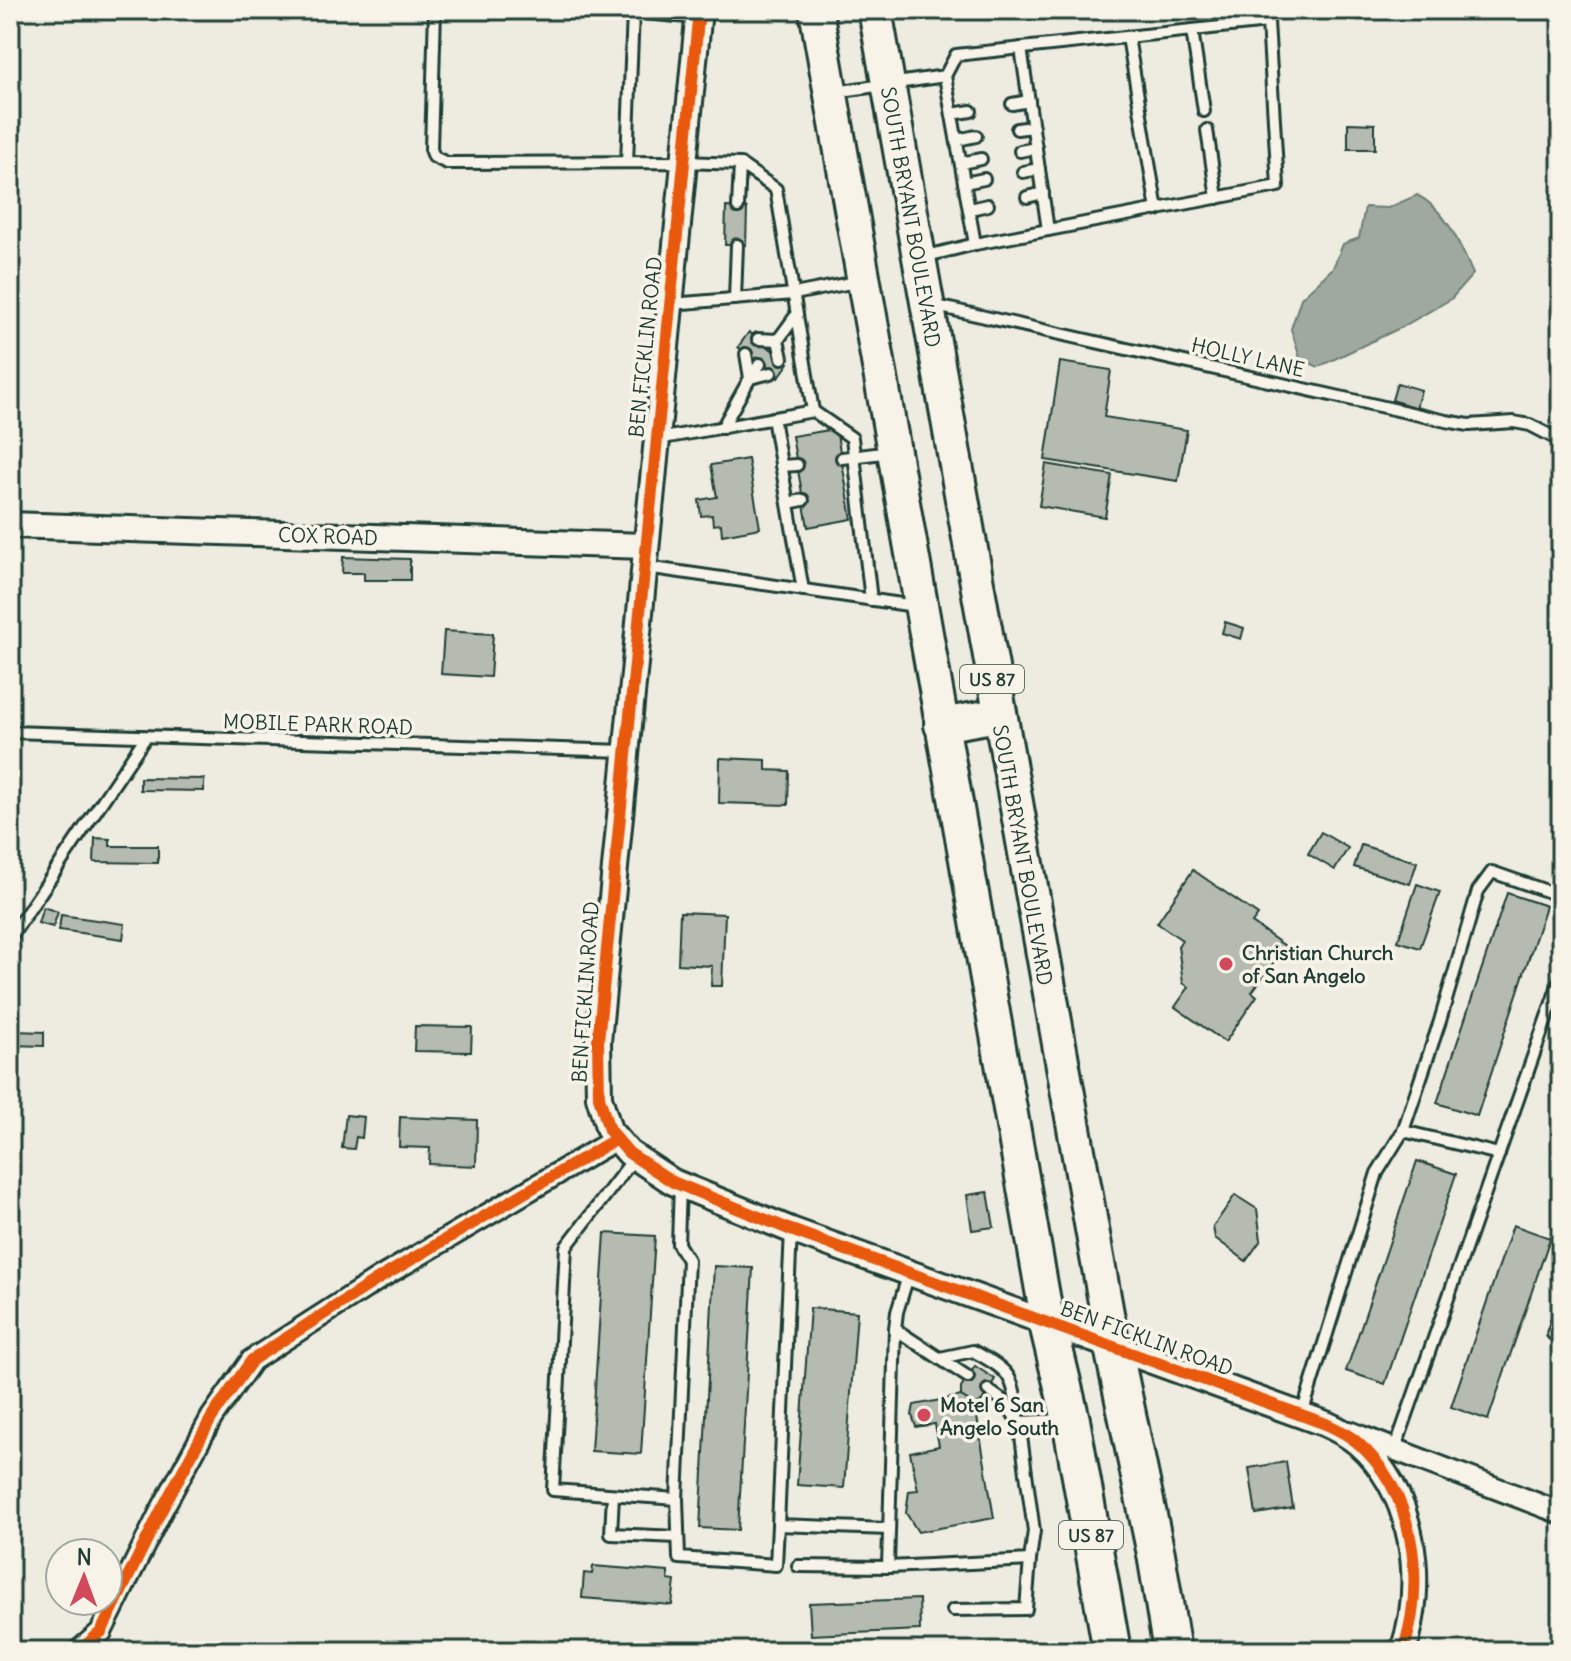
<svg xmlns="http://www.w3.org/2000/svg" width="1571" height="1661" font-family="Delius,sans-serif">
<style>
.water{fill:#9fa99f;stroke:#6c7e74;stroke-width:2}
.building{fill:#b5bbb0;stroke:#1f3d34;stroke-width:2}
.lines{fill:none;stroke-linecap:round;stroke-linejoin:round}
.service-casing{stroke:#1f3d34;stroke-width:16}
.minor-casing{stroke:#1f3d34;stroke-width:26}
.tertiary-casing{stroke:#1f3d34;stroke-width:30}
.primary-casing{stroke:#1f3d34;stroke-width:38}
.motorway-casing{stroke:#1f3d34;stroke-width:42}
.service{stroke:#f7f3e8;stroke-width:10}
.minor{stroke:#f7f3e8;stroke-width:20}
.tertiary{stroke:#f7f3e8;stroke-width:24}
.primary{stroke:#f7f3e8;stroke-width:32}
.motorway{stroke:#f7f3e8;stroke-width:36}
.cycleway-casing{stroke:#f7f3e8;stroke-width:17}
.cycleway{stroke:#e8590c;stroke-width:12}
.poi-dot{fill:#d1495b;stroke:#f7f3e8;stroke-width:3}
.labels{text-anchor:middle;dominant-baseline:central;stroke-width:7;stroke-linejoin:round;paint-order:stroke}
.shield{fill:#f7f3e8;stroke:#60746a;stroke-width:2}
.shield-label{font-size:18px;font-weight:bold;fill:#1f3d34}
.street-label{font-size:20px;fill:#1f3d34;stroke:#f7f3e8}
.poi-label{font-size:20px;font-weight:bold;fill:#1f3d34;stroke:#f7f3e8;text-anchor:start}
</style>
<rect width="100%" height="100%" fill="#eeece1"/>
<filter id="ink" filterUnits="userSpaceOnUse"><feTurbulence type="fractalNoise" baseFrequency=".0125" numOctaves="2"/><feDisplacementMap in="SourceGraphic" scale="16" xChannelSelector="R" yChannelSelector="G"/><feConvolveMatrix kernelMatrix="1 2 1 2 8 2 1 2 1" color-interpolation-filters="sRGB"/></filter>
<g filter="url(#ink)">
<path class="water" d="M1417 195C1447 210 1460 245 1473 274L1451 299 1402 327 1318 367 1300 358 1291 329 1301 298 1333 268 1343 244 1359 238 1365 207 1388 208Z"/>
<g class="building">
<polygon points="1348,123 1375,124 1375,149 1348,149"/>
<polygon points="726,207 747,208 746,245 725,245"/>
<polygon points="749,332 789,363 778,378 738,347"/>
<polygon points="1060,362 1111,370 1104,417 1187,430 1178,481 1045,460"/>
<polygon points="1397,383 1421,390 1416,408 1392,400"/>
<polygon points="836,429 852,519 808,527 792,436"/>
<polygon points="748,459 760,528 722,535 721,524 713,525 712,515 701,516 699,500 717,497 711,465"/>
<polygon points="1046,464 1112,475 1105,517 1039,506"/>
<polygon points="343,557 410,559 410,580 364,580 364,573 342,573"/>
<polygon points="1225,622 1244,628 1241,639 1222,633"/>
<polygon points="444,631 493,634 490,677 441,674"/>
<polygon points="720,758 766,760 766,770 789,771 788,805 719,803"/>
<polygon points="140,778 204,779 204,791 140,790"/>
<polygon points="1321,832 1348,848 1335,870 1308,854"/>
<polygon points="95,838 110,839 110,846 158,846 158,863 94,862"/>
<polygon points="1361,845 1417,862 1410,884 1354,867"/>
<polygon points="1193,870 1258,915 1252,923 1285,946 1252,992 1257,996 1225,1042 1175,1007 1189,987 1183,983 1178,946 1182,940 1157,923"/>
<polygon points="1417,884 1440,892 1420,948 1398,941"/>
<polygon points="1507,893 1546,906 1477,1116 1437,1103"/>
<polygon points="43,907 58,912 53,927 38,923"/>
<polygon points="680,912 725,914 722,986 711,986 712,966 678,964"/>
<polygon points="61,915 125,924 123,939 59,930"/>
<polygon points="10,1022 15,1023 15,1031 44,1032 44,1046 10,1045"/>
<polygon points="415,1026 472,1027 471,1052 414,1051"/>
<polygon points="346,1115 364,1117 362,1138 356,1137 354,1149 342,1148"/>
<polygon points="400,1117 477,1120 476,1166 429,1164 430,1148 399,1147"/>
<polygon points="1417,1161 1456,1174 1385,1384 1346,1371"/>
<polygon points="988,1192 994,1227 972,1230 967,1195"/>
<polygon points="1235,1195 1257,1209 1261,1240 1246,1261 1215,1238 1213,1227"/>
<polygon points="1513,1225 1550,1238 1488,1420 1451,1407"/>
<polygon points="605,1233 655,1236 641,1454 591,1451"/>
<polygon points="714,1266 753,1268 738,1530 700,1528"/>
<polygon points="810,1308 857,1312 844,1488 797,1485"/>
<polygon points="975,1366 995,1379 982,1401 975,1405 961,1396 961,1388"/>
<polygon points="961,1396 975,1405 994,1518 918,1532 906,1513 909,1491 918,1490 910,1452 939,1446 935,1424 916,1427 912,1415 914,1405"/>
<polygon points="1286,1462 1293,1508 1256,1514 1249,1468"/>
<polygon points="593,1566 668,1572 668,1580 675,1581 672,1605 582,1598 584,1573 592,1574"/>
<polygon points="919,1599 920,1630 811,1635 809,1603"/>
</g>
<g class="lines">
<defs>
<g id="service">
<polyline points="435,10 431,149 434,157 447,163 684,162 740,164 776,189 813,411 658,439"/>
<polyline points="627,10 633,12 627,162"/>
<polyline points="633,12 698,18"/>
<polyline points="1192,30 1204,111"/>
<polyline points="1128,37 1157,210"/>
<polyline points="1021,48 1048,230"/>
<polyline points="945,76 956,55 1268,22 1278,186 975,244"/>
<polyline points="835,92 945,76 975,244 923,257"/>
<polyline points="1012,104 1029,101"/>
<polyline points="952,114 971,111"/>
<polyline points="1017,129 1033,127"/>
<polyline points="1207,130 1217,198"/>
<polyline points="957,140 976,136"/>
<polyline points="1020,151 1036,148"/>
<polyline points="961,163 981,159"/>
<polyline points="1023,172 1039,169"/>
<polyline points="964,183 984,179"/>
<polyline points="1027,197 1043,193"/>
<polyline points="738,207 740,164"/>
<polyline points="970,209 988,205"/>
<polyline points="735,299 737,245"/>
<polyline points="671,304 794,294 861,281"/>
<polyline points="932,305 1446,421 1469,425 1514,422 1530,425 1561,441"/>
<polyline points="758,339 778,340 797,314"/>
<polyline points="778,340 782,358"/>
<polyline points="750,378 771,373"/>
<polyline points="750,378 760,364"/>
<polyline points="813,411 852,438 871,600"/>
<polyline points="773,418 803,590"/>
<polyline points="722,428 750,378 746,354"/>
<polyline points="842,458 891,452"/>
<polyline points="781,466 797,465"/>
<polyline points="788,503 803,500"/>
<polyline points="646,567 915,606"/>
<polyline points="10,732 625,751"/>
<polyline points="10,938 145,738"/>
<polyline points="1403,1131 1499,1154"/>
<polyline points="635,1157 566,1247 553,1490 677,1499 679,1558 776,1565 778,1525"/>
<polyline points="791,1230 778,1525 889,1529"/>
<polyline points="909,1273 897,1312 895,1329 888,1567 1030,1560 1034,1531 1019,1422 1065,1420"/>
<polyline points="1561,1310 1553,1334 1561,1336"/>
<polyline points="895,1329 968,1377"/>
<path d="M940 1358 973 1351C1015 1374 1012 1376 1019 1422"/>
<polyline points="988,1390 1005,1402 1015,1417"/>
<polyline points="1302,1414 1377,1173 1403,1131 1440,1021 1478,891 1492,872 1561,896"/>
<polyline points="1395,1449 1561,977"/>
<polyline points="613,1495 611,1534 678,1537"/>
<polyline points="677,1499 688,1260 678,1244 680,1185"/>
<polyline points="798,1566 888,1567"/>
<polyline points="953,1610 1026,1609 1030,1560"/>
</g>
<g id="minor">
<polyline points="1349,1432 1561,1513"/>
<polyline points="79,1651 101,1632 161,1511 212,1417 252,1360 380,1278 616,1139"/>
</g>
<g id="tertiary">
<path d="M699 10 598 1041 599 1097 609 1130 629 1153 673 1182 791 1230 1326 1424C1337 1429 1349 1435 1358 1443 1415 1493 1426 1582 1403 1651"/>
<polyline points="10,525 646,546"/>
</g>
<g id="primary">
<polyline points="816,10 1048,1324"/>
<polyline points="875,10 1113,1347"/>
<polyline points="941,725 998,715"/>
</g>
<g id="motorway">
<polyline points="1048,1324 1071,1420 1112,1651"/>
<polyline points="1113,1347 1156,1554 1172,1651"/>
</g>
</defs>
<use href="#service" class="service-casing"/>
<use href="#minor" class="minor-casing"/>
<use href="#tertiary" class="tertiary-casing"/>
<use href="#primary" class="primary-casing"/>
<use href="#motorway" class="motorway-casing"/>
<use href="#service" class="service"/>
<use href="#minor" class="minor"/>
<use href="#tertiary" class="tertiary"/>
<use href="#primary" class="primary"/>
<use href="#motorway" class="motorway"/>
<defs>
<g id="cycleway">
<path d="M699 10 598 1041 599 1097 609 1130 629 1153 673 1182 791 1230 1326 1424C1337 1429 1349 1435 1358 1443 1415 1493 1426 1582 1403 1651"/>
<polyline points="79,1651 101,1632 161,1511 212,1417 252,1360 380,1278 616,1139"/>
</g>
</defs>
<use href="#cycleway" class="cycleway-casing"/>
<use href="#cycleway" class="cycleway"/>
</g>
</g>
<g class="poi-dot">
<circle cx="1226" cy="964" r="8"/>
<circle cx="924" cy="1415" r="8"/>
</g>
<g class="labels">
<g class="shield">
<rect x="960" y="665" width="64" height="28" rx="6"/>
<rect x="1059" y="1521" width="64" height="28" rx="6"/>
</g>
<g class="shield-label">
<text x="992" y="679">US 87</text>
<text x="1091" y="1535">US 87</text>
</g>
<g class="street-label">
<text transform="translate(911 217) rotate(80)">SOUTH BRYANT BOULEVARD</text>
<text transform="translate(645 347) rotate(-84)">BEN FICKLIN ROAD</text>
<text transform="translate(1248 357) rotate(13)">HOLLY LANE</text>
<text transform="translate(328 536) rotate(2)">COX ROAD</text>
<text transform="translate(318 724) rotate(2)">MOBILE PARK ROAD</text>
<text transform="translate(1023 855) rotate(80)">SOUTH BRYANT BOULEVARD</text>
<text transform="translate(585 992) rotate(-86)">BEN FICKLIN ROAD</text>
<text transform="translate(1147 1338) rotate(20)">BEN FICKLIN ROAD</text>
</g>
<g class="poi-label">
<text x="1242" y="952">Christian Church<tspan x="1242" dy="23">of San Angelo</tspan></text>
<text x="940" y="1404">Motel 6 San<tspan x="940" dy="23">Angelo South</tspan></text>
</g>
</g>
<rect width="1571" height="1661" fill="none" stroke="#f7f3e8" stroke-width="40"/>
<rect x="20" y="20" width="1531" height="1621" fill="none" stroke="#1f3d34" stroke-width="3" filter="url(#ink)"/>
<g transform="translate(84 1577) rotate(1)"><circle r="38" fill="#f7f3e8" stroke="#a1aaa0" stroke-width="2"/>
<path d="M0-6L14 30L0 20L-14 30Z" fill="#d1495b"/>
<text y="-12" font-size="22" font-weight="bold" text-anchor="middle" fill="#1f3d34">N</text>
</g>
</svg>
